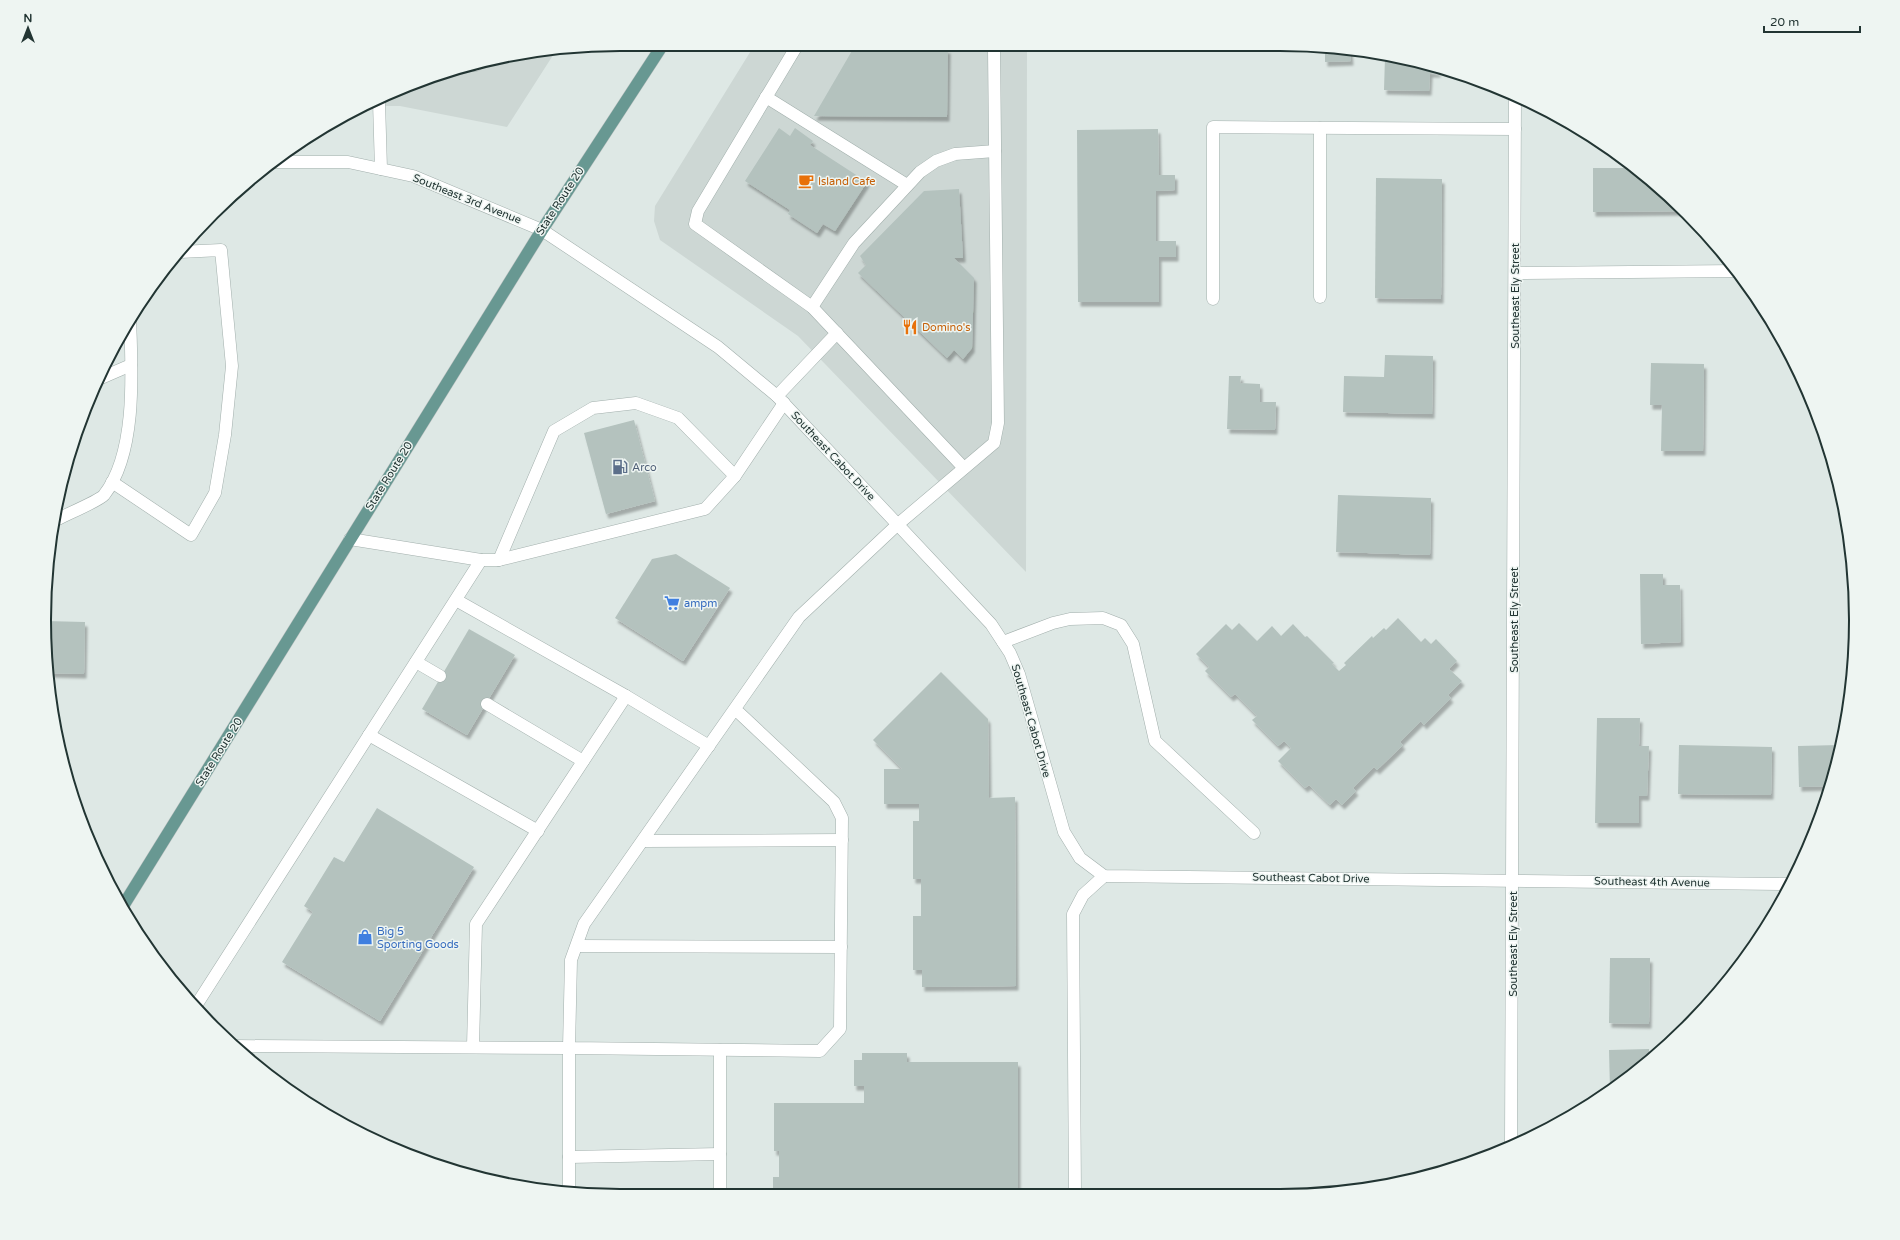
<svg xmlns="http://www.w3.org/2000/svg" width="1900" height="1240" font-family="'Varela Round',sans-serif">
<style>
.built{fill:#cdd7d4}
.building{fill:#b4c2be;filter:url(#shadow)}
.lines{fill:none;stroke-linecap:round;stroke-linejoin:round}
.service-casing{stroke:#a2afac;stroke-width:13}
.minor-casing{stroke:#a2afac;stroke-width:13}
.primary-casing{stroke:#bdc2c2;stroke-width:13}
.service{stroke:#fff;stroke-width:12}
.minor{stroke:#fff;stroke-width:12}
.primary{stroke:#689892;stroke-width:12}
.labels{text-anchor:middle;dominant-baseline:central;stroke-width:3;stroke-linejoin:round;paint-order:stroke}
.food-label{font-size:11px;fill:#c56008;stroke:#eef5f2;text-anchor:start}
.street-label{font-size:11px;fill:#223533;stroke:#eef5f2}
.service-label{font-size:11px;fill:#4e5e75;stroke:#eef5f2;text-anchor:start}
.shop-label{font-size:11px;fill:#366cbe;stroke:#eef5f2;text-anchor:start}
.rim{fill:none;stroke:#223533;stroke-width:2}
</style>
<defs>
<filter id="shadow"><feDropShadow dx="2.5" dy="4.5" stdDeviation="1" flood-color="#0004"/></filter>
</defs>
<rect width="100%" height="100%" fill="#dee8e5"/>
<g class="built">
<polygon points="545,49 557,49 507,127 400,106 372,106 435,74"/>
<polygon points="752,49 1027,49 1026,572 798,336 660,240 654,221 655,206"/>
</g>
<g class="building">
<polygon points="853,49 948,49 947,117 814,116"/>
<polygon points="1325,49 1350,49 1351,61 1325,62"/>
<polygon points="1385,57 1438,71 1438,73 1430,73 1429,91 1384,90"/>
<polygon points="779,128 790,136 795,128 813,141 810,145 867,182 835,231 823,224 817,233 788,214 790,210 745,181"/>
<polygon points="1158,129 1159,175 1175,175 1175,190 1156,191 1156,241 1176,241 1176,257 1159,257 1159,302 1078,302 1077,130"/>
<polygon points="1593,168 1633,168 1660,187 1682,211 1593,212"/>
<polygon points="1376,178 1442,179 1441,299 1375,298"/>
<polygon points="959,189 963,258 954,258 974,278 972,348 963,359 954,350 947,358 858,273 866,265 860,256 924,191"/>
<polygon points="1385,355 1433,356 1432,414 1343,412 1344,376 1384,377"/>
<polygon points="1651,363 1704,364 1703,451 1661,451 1662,405 1650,405"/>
<polygon points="1229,376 1241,376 1240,383 1260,384 1260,402 1276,402 1275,430 1227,429"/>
<polygon points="634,420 655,501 606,514 584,433"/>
<polygon points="1338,495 1431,498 1430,555 1336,552"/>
<polygon points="676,554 730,588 683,661 615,618 652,559"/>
<polygon points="1640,574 1663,574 1663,585 1680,585 1681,642 1641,644"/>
<polygon points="1398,618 1421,642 1425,638 1431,644 1436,639 1457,661 1449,669 1462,681 1448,695 1451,698 1424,725 1421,721 1400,742 1403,745 1377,770 1374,767 1353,788 1356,791 1342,805 1336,799 1330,805 1309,785 1305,788 1278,761 1291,748 1284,741 1278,746 1252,720 1257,716 1235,694 1231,697 1205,671 1209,667 1196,654 1226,624 1232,630 1239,623 1257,641 1272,626 1281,636 1293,624 1305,637 1307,636 1334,663 1332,664 1339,671 1346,665 1344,663 1372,636 1373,638 1384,628 1386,630"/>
<polygon points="45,621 85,622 84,674 48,673 45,658"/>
<polygon points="469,629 515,655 467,735 422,709"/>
<polygon points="941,672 988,719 989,798 1015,797 1016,986 922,987 922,970 913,970 913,916 921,916 921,879 913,879 913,821 919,821 919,804 884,804 884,769 902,769 873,740"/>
<polygon points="1597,718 1640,718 1639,746 1649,746 1647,796 1639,796 1639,823 1595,823"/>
<polygon points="1679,745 1772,747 1771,795 1678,794"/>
<polygon points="1839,745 1830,786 1799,787 1798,746"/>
<polygon points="377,808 474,867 380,1021 282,962 313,912 304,906 334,857 344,862"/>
<polygon points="1610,958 1650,958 1649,1024 1609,1023"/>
<polygon points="1649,1049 1649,1060 1631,1077 1610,1090 1609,1050"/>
<polygon points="862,1053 907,1053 907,1062 1018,1062 1018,1193 773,1192 773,1177 779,1177 779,1151 774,1151 774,1103 864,1103 864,1086 854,1086 854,1060 862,1060"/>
</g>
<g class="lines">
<defs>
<g id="service">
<polyline points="795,49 698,211 695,224 812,307 964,468"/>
<polyline points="474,65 476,65"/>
<polyline points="766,97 907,185"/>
<polyline points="379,102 381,169"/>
<polyline points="1515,273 1738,271"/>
<polyline points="1320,297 1320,128"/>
<polyline points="1213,299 1213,127 1515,129"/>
<polyline points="812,307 854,243 920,172 936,161 955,154 995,151"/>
<polyline points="101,378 131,365"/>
<polyline points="777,396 837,333"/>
<polyline points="112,482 191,535 215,493 225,435 232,366 221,250 180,252"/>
<path d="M58 519C67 514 99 501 104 495 137 453 132 371 130 319"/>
<polyline points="350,539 481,560 499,560 705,509 735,476 784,403"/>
<polyline points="499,560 554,431 593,408 636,403 678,418 735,476"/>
<polyline points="456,600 626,696"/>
<polyline points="1003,642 1053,623 1070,619 1103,618 1121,625 1133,644 1155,741 1254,833"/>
<polyline points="416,662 440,676"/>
<polyline points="487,704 583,761"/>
<polyline points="735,709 834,802 842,818 840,1029 820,1051 569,1048 571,960 584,924 799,617 897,525 994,443 998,423 994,49"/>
<polyline points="369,735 538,831"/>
<polyline points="643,841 842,840"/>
<polyline points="577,946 841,947"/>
<polyline points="197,1004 481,560"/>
<polyline points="234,1046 569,1048 569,1191"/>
<polyline points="473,1047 476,924 626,696 709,746"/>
<polyline points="720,1050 720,1192"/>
<polyline points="569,1157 720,1154"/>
<polyline points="1075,1194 1073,914 1083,895 1104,876"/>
</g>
<g id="minor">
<polyline points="273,162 348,162 413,176 542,230 718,347 777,396 991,624 1010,653 1019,674 1064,832 1080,858 1104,876 1790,884"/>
<polyline points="1511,1145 1515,95"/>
</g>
<polyline id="primary" points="123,906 542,230 660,49"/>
</defs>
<use href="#service" class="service-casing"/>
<use href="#minor" class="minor-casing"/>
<use href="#primary" class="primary-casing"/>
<use href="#service" class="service"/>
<use href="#minor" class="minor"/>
<use href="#primary" class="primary"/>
</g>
<defs>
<symbol id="cafe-bare" viewBox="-9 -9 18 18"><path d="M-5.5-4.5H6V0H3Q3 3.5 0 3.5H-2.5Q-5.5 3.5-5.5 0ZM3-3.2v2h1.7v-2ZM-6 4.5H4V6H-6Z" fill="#e8710a" stroke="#eef5f2" stroke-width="2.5" paint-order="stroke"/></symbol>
<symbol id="restaurant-bare" viewBox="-9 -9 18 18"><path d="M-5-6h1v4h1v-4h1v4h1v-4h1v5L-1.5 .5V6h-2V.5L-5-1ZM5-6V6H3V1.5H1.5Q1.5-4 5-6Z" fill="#e8710a" stroke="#eef5f2" stroke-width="2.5" paint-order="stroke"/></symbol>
<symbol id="fuel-bare" viewBox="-9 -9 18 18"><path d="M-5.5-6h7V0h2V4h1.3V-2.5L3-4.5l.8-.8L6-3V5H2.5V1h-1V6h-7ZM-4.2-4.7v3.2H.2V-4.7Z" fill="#5c6f8a" stroke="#eef5f2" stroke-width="2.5" paint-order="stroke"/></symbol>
<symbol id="supermarket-bare" viewBox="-9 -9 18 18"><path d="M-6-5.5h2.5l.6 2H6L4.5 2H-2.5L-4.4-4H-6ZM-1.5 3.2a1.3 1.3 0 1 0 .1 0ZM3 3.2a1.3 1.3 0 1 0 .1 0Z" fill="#3f7fe0" stroke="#eef5f2" stroke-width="2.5" paint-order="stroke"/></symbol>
<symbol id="shop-bare" viewBox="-9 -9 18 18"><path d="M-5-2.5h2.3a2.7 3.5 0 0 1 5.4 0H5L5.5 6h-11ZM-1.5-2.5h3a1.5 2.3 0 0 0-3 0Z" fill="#3f7fe0" stroke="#eef5f2" stroke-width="2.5" paint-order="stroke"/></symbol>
</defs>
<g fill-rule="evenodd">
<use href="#cafe-bare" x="795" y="170" width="22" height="22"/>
<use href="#restaurant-bare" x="899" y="316" width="22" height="22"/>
<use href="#fuel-bare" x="609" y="456" width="22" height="22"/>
<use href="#supermarket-bare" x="661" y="592" width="22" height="22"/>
<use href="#shop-bare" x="354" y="926" width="22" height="22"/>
</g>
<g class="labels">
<g class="food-label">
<text x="818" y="181">Island Cafe</text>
<text x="922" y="327">Domino's</text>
</g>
<g class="street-label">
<text transform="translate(467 199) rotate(22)">Southeast 3rd Avenue</text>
<text transform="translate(560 201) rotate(-57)">State Route 20</text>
<text transform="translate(1515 296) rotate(-90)">Southeast Ely Street</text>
<text transform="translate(833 456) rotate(47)">Southeast Cabot Drive</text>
<text transform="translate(389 476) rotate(-58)">State Route 20</text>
<text transform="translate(1514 620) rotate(-90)">Southeast Ely Street</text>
<text transform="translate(1031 721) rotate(74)">Southeast Cabot Drive</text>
<text transform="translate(219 752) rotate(-58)">State Route 20</text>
<text transform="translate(1311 878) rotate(1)">Southeast Cabot Drive</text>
<text transform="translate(1652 882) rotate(1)">Southeast 4th Avenue</text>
<text transform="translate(1513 944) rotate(-90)">Southeast Ely Street</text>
</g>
<g class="service-label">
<text x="632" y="467">Arco</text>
</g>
<g class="shop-label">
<text x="684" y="603">ampm</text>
<text x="377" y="931">Big 5<tspan x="377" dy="13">Sporting Goods</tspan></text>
</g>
</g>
<path d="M0 0H1900V1240H0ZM620 51H1280A569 569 0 0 1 1849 620V620A569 569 0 0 1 1280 1189H620A569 569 0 0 1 51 620V620A569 569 0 0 1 620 51Z" fill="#eef5f2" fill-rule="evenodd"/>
<path class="rim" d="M620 51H1280A569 569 0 0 1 1849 620V620A569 569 0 0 1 1280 1189H620A569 569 0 0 1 51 620V620A569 569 0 0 1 620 51Z"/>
<g transform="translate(28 28)" stroke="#eef5f2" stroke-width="3" paint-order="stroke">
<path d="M0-3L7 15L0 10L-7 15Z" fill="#223533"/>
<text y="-6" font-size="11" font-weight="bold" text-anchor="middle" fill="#223533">N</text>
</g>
<path d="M1764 26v6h96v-6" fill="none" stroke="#223533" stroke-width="2"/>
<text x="1770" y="26" font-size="12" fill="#223533" stroke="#eef5f2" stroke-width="3" paint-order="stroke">20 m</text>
</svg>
